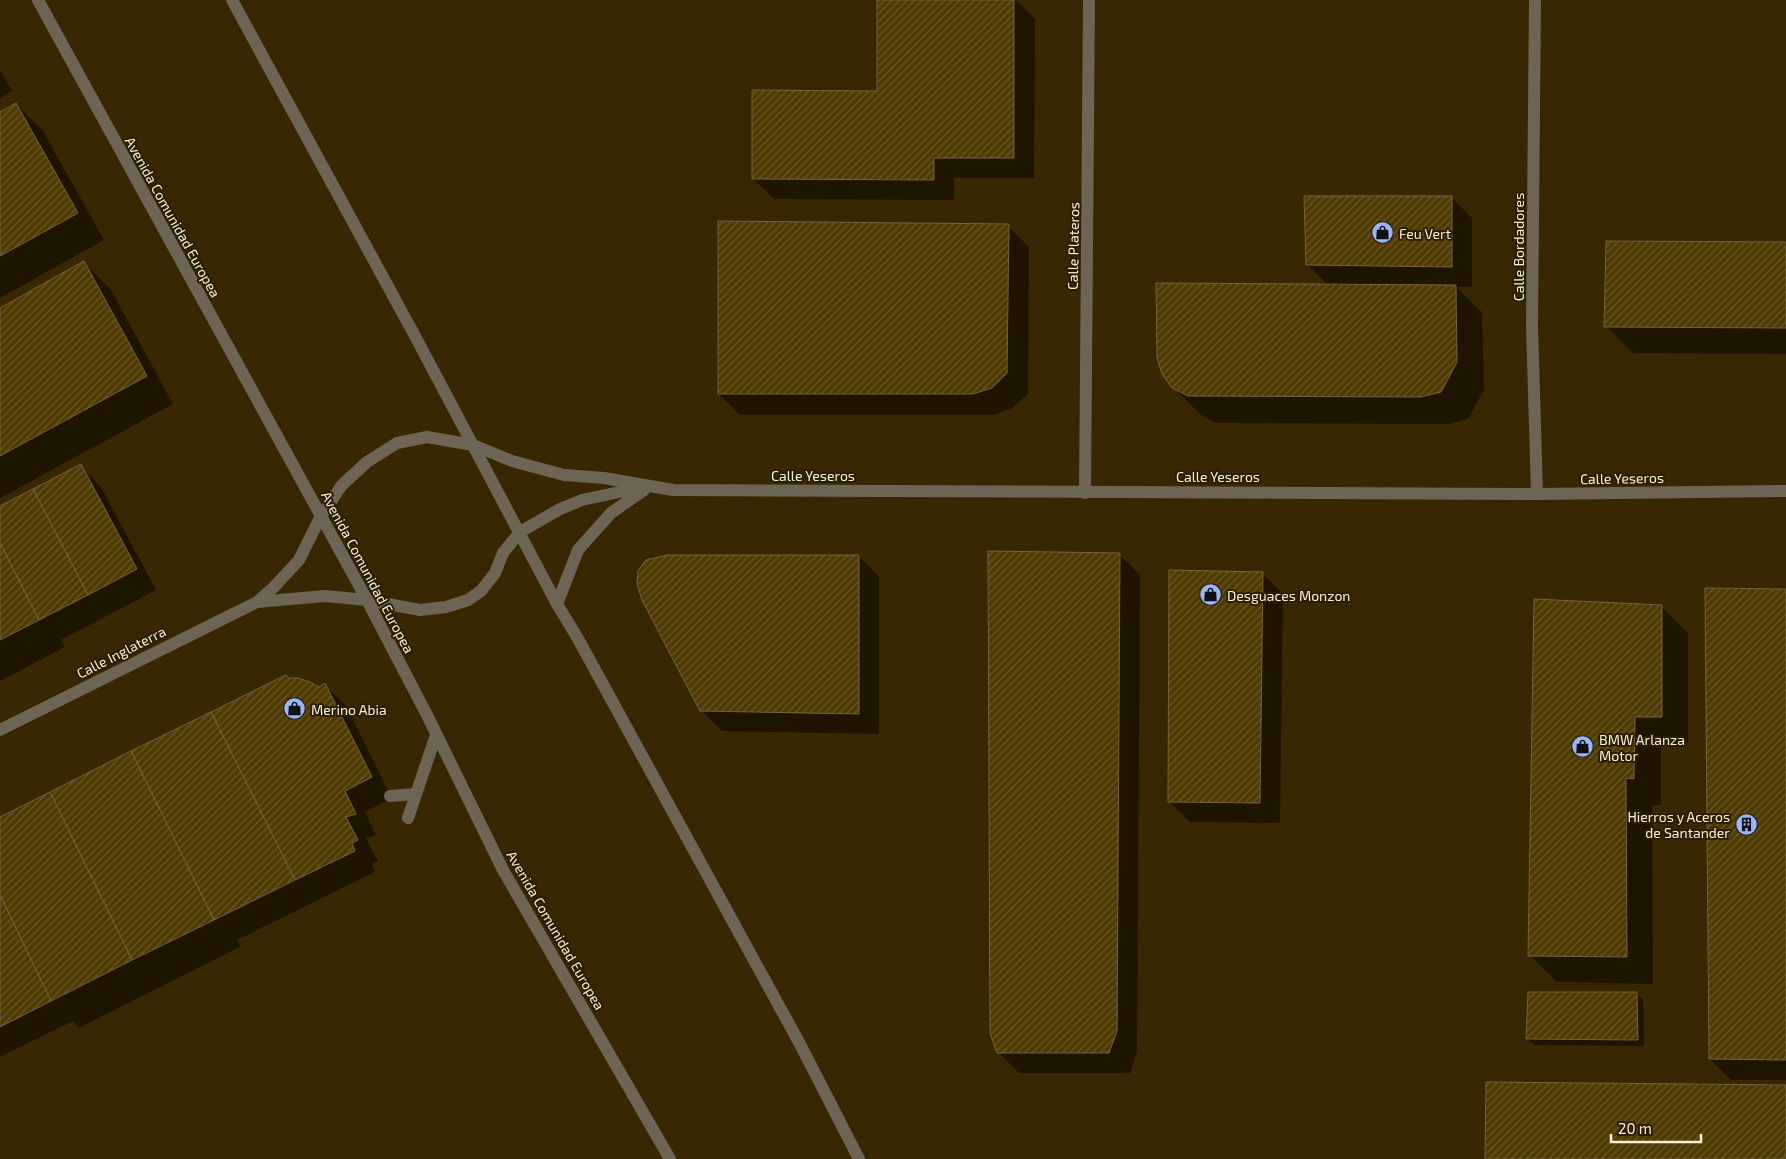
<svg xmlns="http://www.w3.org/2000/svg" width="1786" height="1159" font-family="'Exo 2',sans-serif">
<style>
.shadow{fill:#0007}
.building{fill:url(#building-hatch);stroke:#74633e}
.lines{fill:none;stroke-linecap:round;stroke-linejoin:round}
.lane{stroke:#6c6555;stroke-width:12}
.street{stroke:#6c6555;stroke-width:12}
.labels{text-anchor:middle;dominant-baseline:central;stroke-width:4;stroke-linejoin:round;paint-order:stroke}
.street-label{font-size:14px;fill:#f8efdb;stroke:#2a1f03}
.poi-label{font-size:14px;fill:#f8efdb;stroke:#2a1f03;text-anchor:start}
</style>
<defs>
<pattern id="building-hatch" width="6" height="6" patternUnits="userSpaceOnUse" patternTransform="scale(1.25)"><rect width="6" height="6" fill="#4f3b02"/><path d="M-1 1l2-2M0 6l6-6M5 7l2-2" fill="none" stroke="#695826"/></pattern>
</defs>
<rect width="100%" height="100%" fill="#372801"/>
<g class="shadow">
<polygon points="878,0 1016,0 1035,19 1034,178 954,178 954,200 774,199 753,179 878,92"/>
<polygon points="0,70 12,91 0,98"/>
<polygon points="16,104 43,131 104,240 0,298 0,113"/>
<polygon points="1451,197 1472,218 1472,287 1457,287 1482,313 1484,390 1468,419 1449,424 1216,423 1201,415 1173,387 1328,285 1307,264"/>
<polygon points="1008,226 1029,247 1028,394 1012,408 994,415 740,415 719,394"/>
<polygon points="1786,243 1786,354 1633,353 1606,326"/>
<polygon points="84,263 111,290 173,404 0,498 0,309"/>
<polygon points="80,466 101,487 156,590 61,640 65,647 0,681 0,508"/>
<polygon points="1119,554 1140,575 1137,1052 1130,1073 1019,1073 998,1052"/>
<polygon points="859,556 879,577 879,734 722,731 701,710"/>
<polygon points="1262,573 1283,594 1280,823 1190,822 1169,801"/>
<polygon points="1786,591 1786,1080 1731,1080 1710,1059"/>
<polygon points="1661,606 1688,633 1688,743 1661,743 1661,805 1652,805 1653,984 1557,982 1530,955"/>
<polygon points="289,680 319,689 325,685 346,706 392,798 365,812 376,835 366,838 378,861 372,864 375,872 237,940 240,947 79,1028 73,1021 0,1057 0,818"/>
<polygon points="1637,994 1643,1000 1644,1046 1534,1045 1527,1039"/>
</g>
<g class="building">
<polygon points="877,0 1014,0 1014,158 934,158 934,180 752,179 752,90 877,91"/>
<polygon points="16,103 78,213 0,256 0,112"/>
<polygon points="1304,196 1452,196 1452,267 1306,265"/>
<polygon points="718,221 1009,224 1007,373 992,388 973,394 718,394"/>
<polygon points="1606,241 1786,242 1786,328 1604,327"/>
<polygon points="84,261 147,376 0,456 0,308"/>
<polygon points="1156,283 1456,285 1457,362 1441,392 1421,397 1188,396 1172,388 1162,374 1157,358"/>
<polygon points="81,464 137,569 88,595 33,489"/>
<polygon points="33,489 88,595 39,620 0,543 0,506"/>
<polygon points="0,543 39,620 0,640"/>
<polygon points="988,551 1120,553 1117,1031 1109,1053 997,1053 990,1033"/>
<polygon points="667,555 859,555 859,714 700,711 642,600 637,584 638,571 646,560"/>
<polygon points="1169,570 1263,572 1260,803 1168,802"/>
<polygon points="1705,588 1786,589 1786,1060 1709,1059"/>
<polygon points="1534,599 1662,605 1662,717 1635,717 1634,779 1626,778 1627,957 1528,956"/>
<polygon points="286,675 289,678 298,678 310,682 319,687 325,683 372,777 345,791 356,814 346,817 358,840 352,843 355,851 295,880 211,712"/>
<polygon points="211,712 295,880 214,920 131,751"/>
<polygon points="131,751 214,920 132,960 50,792"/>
<polygon points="50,792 132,960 51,1001 0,895 0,817"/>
<polygon points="0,895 51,1001 0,1027"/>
<polygon points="1528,992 1637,992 1638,1040 1526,1039"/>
<polygon points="1486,1082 1786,1085 1786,1159 1485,1159"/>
</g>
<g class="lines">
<g class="lane">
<polyline points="390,796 416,794"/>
<polyline points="408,818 436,735"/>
</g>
<g class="street">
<polyline points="38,0 367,600 427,715 503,870 670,1159"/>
<polyline points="232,0 415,336 557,604 577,637 801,1046 859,1159"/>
<polyline points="1535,0 1532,325 1537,494"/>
<polyline points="1085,493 1089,0"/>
<polyline points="257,602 274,587 299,560 321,516 342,485 367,462 397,443 427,437 473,445 512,461 564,475 604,478 673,490 1537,494 1786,491"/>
<polyline points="557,604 578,550 611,513 644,490"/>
<polyline points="0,730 257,602 325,596 367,600 420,610 446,607 468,600 481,591 495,573 503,553 520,532 560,509 582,500 643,487"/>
</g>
</g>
<defs>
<symbol id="shop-disc" viewBox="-11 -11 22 22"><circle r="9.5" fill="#97b6fd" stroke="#2a1f03"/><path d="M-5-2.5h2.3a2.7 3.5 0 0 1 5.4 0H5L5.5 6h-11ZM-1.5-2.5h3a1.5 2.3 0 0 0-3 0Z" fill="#111"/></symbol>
<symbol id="building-disc" viewBox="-11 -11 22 22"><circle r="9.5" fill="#97b6fd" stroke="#2a1f03"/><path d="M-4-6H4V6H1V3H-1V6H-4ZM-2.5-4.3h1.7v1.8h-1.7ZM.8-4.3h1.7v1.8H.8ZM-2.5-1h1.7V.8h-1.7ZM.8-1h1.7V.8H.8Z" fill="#111"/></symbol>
</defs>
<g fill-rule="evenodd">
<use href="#shop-disc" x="1370" y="220" width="25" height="25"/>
<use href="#shop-disc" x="1198" y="582" width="25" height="25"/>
<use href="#shop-disc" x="282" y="696" width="25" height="25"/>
<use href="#shop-disc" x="1570" y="734" width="25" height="25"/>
<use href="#building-disc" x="1734" y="812" width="25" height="25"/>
</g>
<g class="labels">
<g class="street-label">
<text transform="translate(173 217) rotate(61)">Avenida Comunidad Europea</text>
<text transform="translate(1073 246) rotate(-89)">Calle Plateros</text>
<text transform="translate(1518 247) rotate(-90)">Calle Bordadores</text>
<text x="813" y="475">Calle Yeseros</text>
<text x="1218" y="476">Calle Yeseros</text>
<text transform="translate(1622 478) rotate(-1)">Calle Yeseros</text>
<text transform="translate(368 572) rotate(62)">Avenida Comunidad Europea</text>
<text transform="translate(121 652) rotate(-27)">Calle Inglaterra</text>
<text transform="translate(556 930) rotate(60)">Avenida Comunidad Europea</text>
</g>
<g class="poi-label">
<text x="1399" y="233">Feu Vert</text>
<text x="1227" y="595">Desguaces Monzon</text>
<text x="311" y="709">Merino Abia</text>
<text x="1599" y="739">BMW Arlanza<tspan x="1599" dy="16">Motor</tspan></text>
<text x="1730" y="816" text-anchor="end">Hierros y Aceros<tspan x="1730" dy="16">de Santander</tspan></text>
</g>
</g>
<path d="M1611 1134v8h90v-8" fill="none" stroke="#f8efdb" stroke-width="2.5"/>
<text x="1618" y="1134" font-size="15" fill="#f8efdb" stroke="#2a1f03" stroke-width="4" paint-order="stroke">20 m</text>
</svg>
